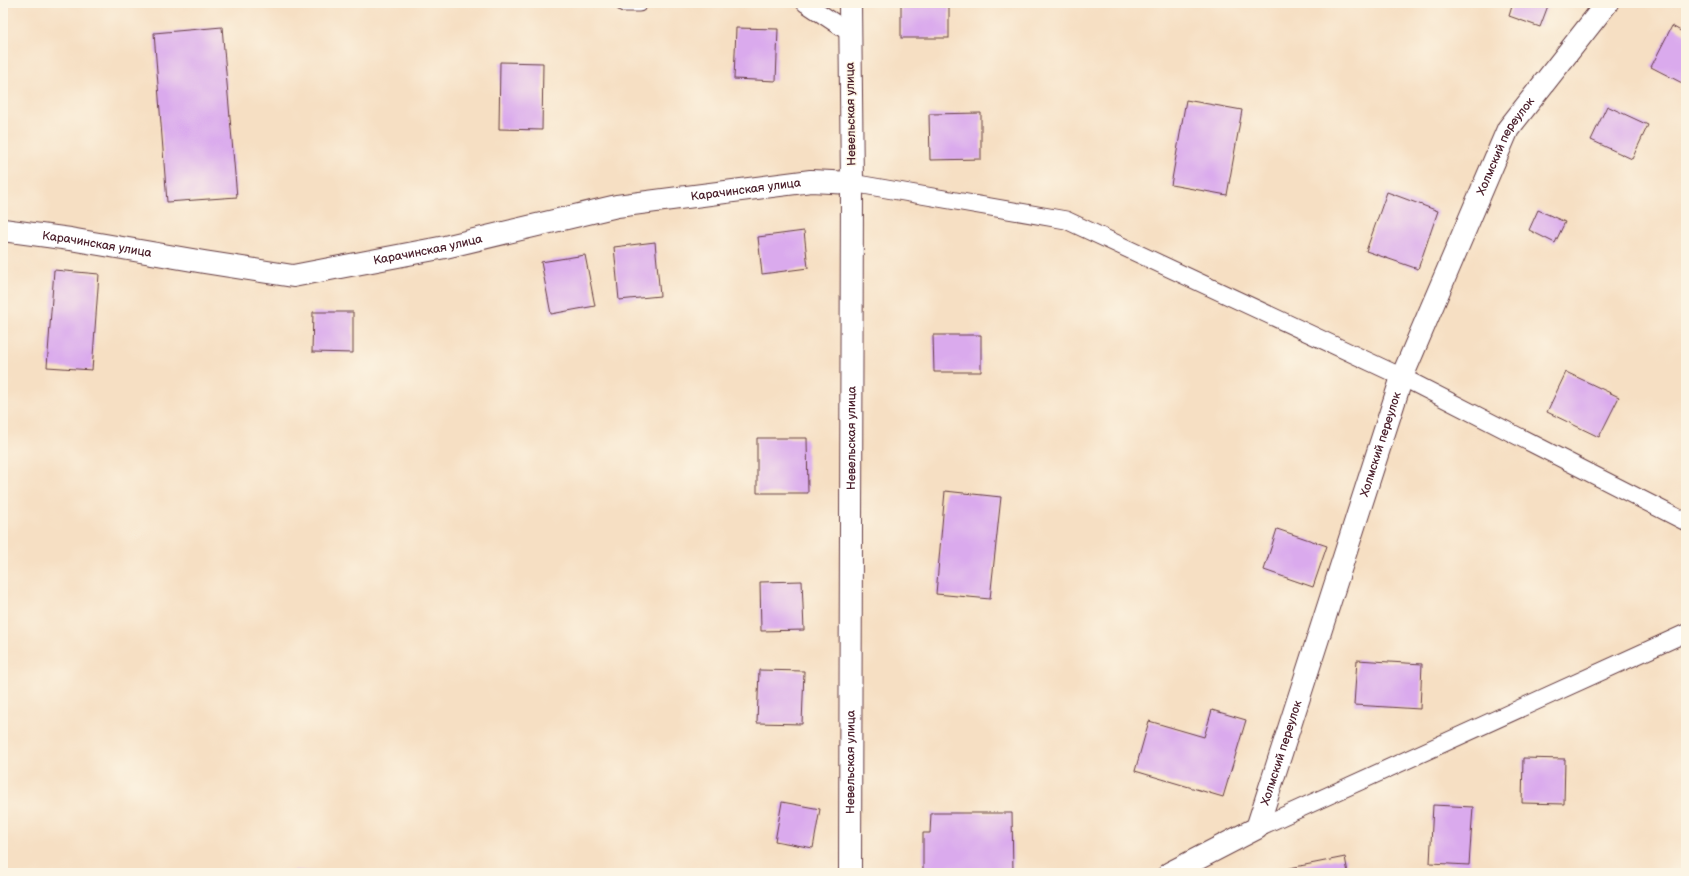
<svg xmlns="http://www.w3.org/2000/svg" width="1689" height="876" font-family="'Balsamiq Sans',sans-serif">
<style>
.building{fill:#daaaed}
.lines{fill:none;stroke-linecap:round;stroke-linejoin:round}
.service-casing{stroke:#643c42;stroke-width:19}
.minor-casing{stroke:#643c42;stroke-width:24}
.tertiary-casing{stroke:#643c42;stroke-width:24}
.service{stroke:#fff;stroke-width:17}
.minor{stroke:#fff;stroke-width:22}
.tertiary{stroke:#fff;stroke-width:22}
.labels{text-anchor:middle;dominant-baseline:central;stroke-width:3;stroke-linejoin:round;paint-order:stroke}
.street-label{font-size:12px;fill:#4a1f2b;stroke:#fcf5e5}
</style>
<rect width="100%" height="100%" fill="#fcf5e5"/>
<filter id="ink" filterUnits="userSpaceOnUse"><feTurbulence type="fractalNoise" baseFrequency=".025" numOctaves="2"/><feDisplacementMap in="SourceGraphic" scale="8" xChannelSelector="R" yChannelSelector="G"/><feConvolveMatrix kernelMatrix="1 2 1 2 8 2 1 2 1" color-interpolation-filters="sRGB"/></filter>
<filter id="wash" filterUnits="userSpaceOnUse"><feTurbulence type="fractalNoise" baseFrequency=".012" numOctaves="4" result="noise"/><feDisplacementMap in="SourceGraphic" scale="16" xChannelSelector="R" yChannelSelector="G"/><feGaussianBlur stdDeviation="0.9" result="paint"/><feColorMatrix in="noise" values="0 0 0 0 0 0 0 0 0 0 0 0 0 0 0 0 0 1.4 0 .05"/><feComposite in="paint" operator="in"/></filter>
<g filter="url(#wash)">
<rect width="100%" height="100%" fill="#f6dfc3"/>
<g id="blocks">
<g class="building">
<rect x="901" y="3" width="48" height="35"/>
<polygon points="1513,3 1549,3 1540,27 1509,16"/>
<polygon points="1672,26 1686,34 1686,85 1651,67"/>
<polygon points="222,27 237,197 167,202 154,33"/>
<polygon points="736,28 778,29 776,81 734,79"/>
<polygon points="500,62 543,63 542,130 499,129"/>
<polygon points="1186,100 1242,110 1227,195 1171,185"/>
<polygon points="1607,106 1648,125 1632,159 1591,140"/>
<polygon points="981,113 981,159 930,160 929,114"/>
<polygon points="1387,192 1438,211 1418,269 1366,251"/>
<polygon points="1538,210 1565,222 1555,243 1529,230"/>
<polygon points="804,231 808,268 762,274 758,237"/>
<polygon points="655,242 660,296 619,300 614,247"/>
<polygon points="585,255 595,306 551,314 541,262"/>
<polygon points="54,270 99,274 92,370 47,367"/>
<polygon points="313,312 353,312 353,353 312,352"/>
<polygon points="933,335 981,335 981,372 934,372"/>
<polygon points="1566,372 1619,397 1599,437 1547,412"/>
<polygon points="757,438 807,438 808,493 757,493"/>
<polygon points="945,491 1001,497 990,599 936,594"/>
<polygon points="1277,529 1327,546 1313,587 1264,570"/>
<polygon points="802,581 804,630 761,631 760,582"/>
<polygon points="1357,660 1422,664 1420,709 1354,705"/>
<polygon points="759,670 804,671 802,724 757,723"/>
<polygon points="1212,710 1246,720 1223,797 1135,771 1149,721 1204,737"/>
<polygon points="1523,758 1565,759 1564,804 1522,803"/>
<polygon points="782,802 820,809 813,848 775,841"/>
<polygon points="1433,805 1473,807 1469,865 1430,863"/>
<polygon points="931,813 1012,813 1013,873 923,873 923,833 930,833"/>
<polygon points="1345,857 1348,873 1276,873 1275,871"/>
<polygon points="294,870 319,872 319,873 294,873"/>
</g>
</g>
</g>
<g filter="url(#ink)">
<use href="#blocks" fill-opacity="0" stroke="#643c42" stroke-width="1"/>
<g class="lines">
<defs>
<g id="service">
<polyline points="624,3 639,3"/>
<polyline points="805,3 850,33"/>
<polyline points="852,183 1066,220 1402,377 1686,522"/>
<polyline points="1257,828 1686,633"/>
</g>
<g id="minor">
<path id="s1" d="M3 230 70 239 204 262 293 276 445 247 617 206 811 181 852 183"/>
<path id="s2" d="M1170 873 1257 828 1402 377 1508 129 1607 3"/>
</g>
<g id="tertiary">
<path id="s3" d="M850 873 852 183 850 3"/>
</g>
</defs>
<use href="#service" class="service-casing"/>
<use href="#minor" class="minor-casing"/>
<use href="#tertiary" class="tertiary-casing"/>
<use href="#service" class="service"/>
<use href="#minor" class="minor"/>
<use href="#tertiary" class="tertiary"/>
</g>
</g>
<g class="labels">
<g class="street-label">
<text transform="translate(851 114) rotate(-91)">Невельская улица</text>
<text stroke="none"><textPath href="#s2" startOffset="825">Холмский переулок</textPath></text>
<text stroke="none"><textPath href="#s1" startOffset="755">Карачинская улица</textPath></text>
<text stroke="none"><textPath href="#s1" startOffset="95">Карачинская улица</textPath></text>
<text stroke="none"><textPath href="#s1" startOffset="431">Карачинская улица</textPath></text>
<text stroke="none"><textPath href="#s3" startOffset="435">Невельская улица</textPath></text>
<text stroke="none"><textPath href="#s2" startOffset="501">Холмский переулок</textPath></text>
<text stroke="none"><textPath href="#s2" startOffset="177">Холмский переулок</textPath></text>
<text stroke="none"><textPath href="#s3" startOffset="111">Невельская улица</textPath></text>
</g>
</g>
<rect width="1689" height="876" fill="none" stroke="#fcf5e5" stroke-width="16"/>
</svg>
